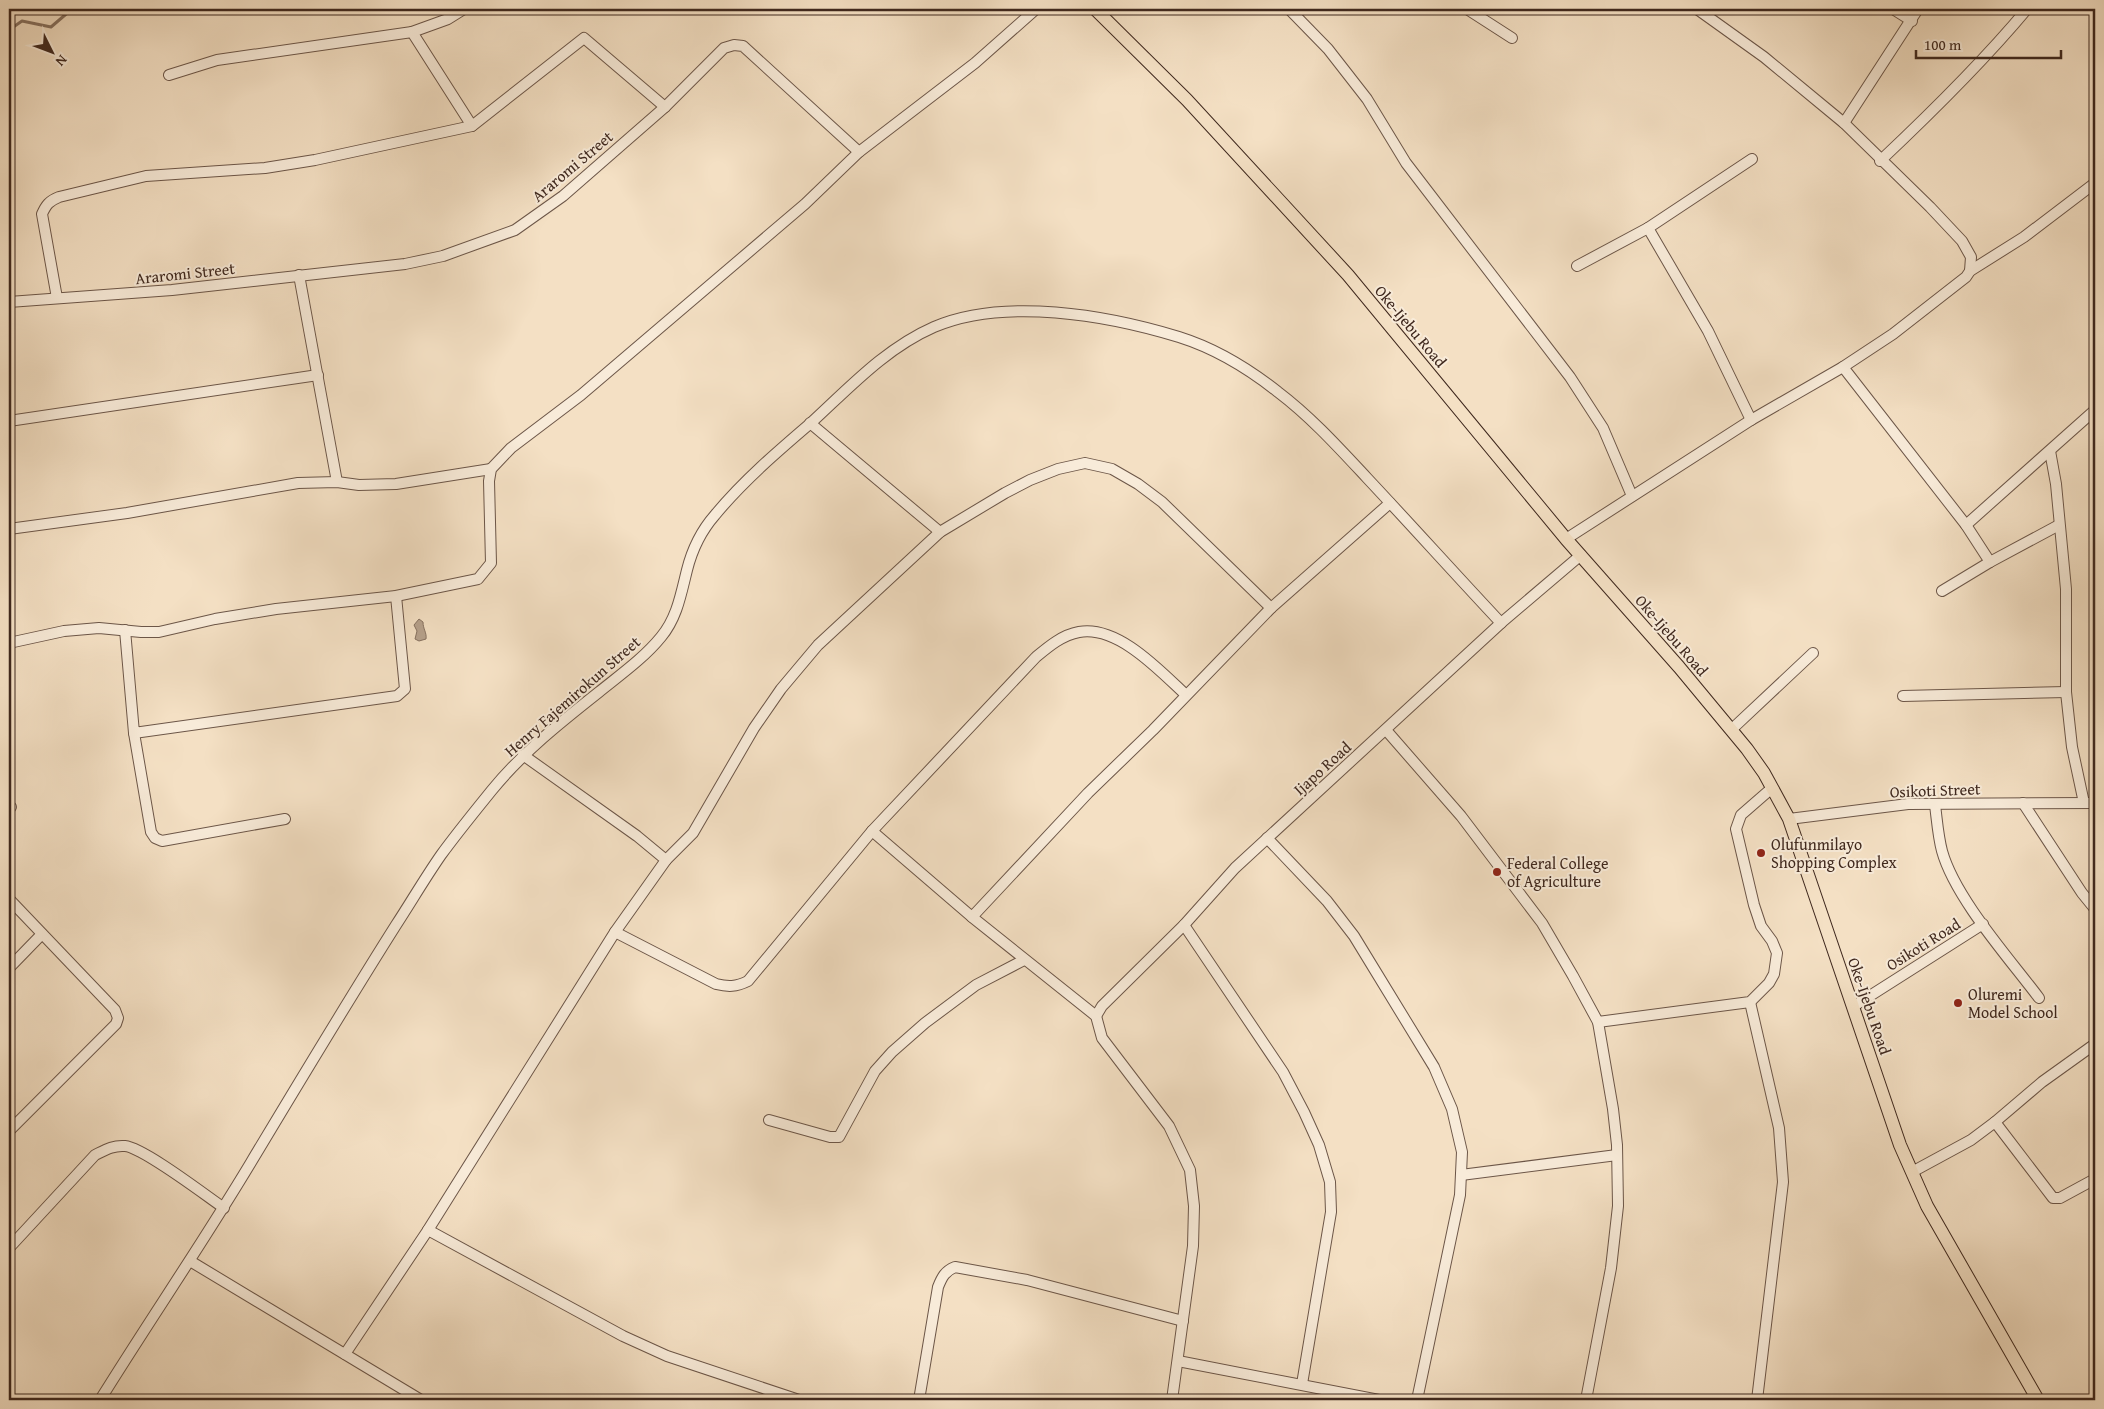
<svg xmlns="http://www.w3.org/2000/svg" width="2104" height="1409" font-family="'Gentium Book Plus',serif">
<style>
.water{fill:#b6a18c;stroke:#867160}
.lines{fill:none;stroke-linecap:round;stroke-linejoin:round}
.stream{stroke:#867160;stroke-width:3}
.minor-casing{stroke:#6c5648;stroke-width:12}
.major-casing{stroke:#3f281e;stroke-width:14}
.minor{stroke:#f8ebd9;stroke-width:10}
.major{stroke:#f4e0c4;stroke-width:12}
.poi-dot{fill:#8f2418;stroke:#f8ebd9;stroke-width:2}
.labels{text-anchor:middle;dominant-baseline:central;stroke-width:4;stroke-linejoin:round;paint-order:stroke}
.street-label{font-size:16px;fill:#3f281e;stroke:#f8ebd9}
.poi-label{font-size:16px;fill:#3f281e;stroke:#f8ebd9;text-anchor:start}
</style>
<rect width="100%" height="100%" fill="#f4e0c4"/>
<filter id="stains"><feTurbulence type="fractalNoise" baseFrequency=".004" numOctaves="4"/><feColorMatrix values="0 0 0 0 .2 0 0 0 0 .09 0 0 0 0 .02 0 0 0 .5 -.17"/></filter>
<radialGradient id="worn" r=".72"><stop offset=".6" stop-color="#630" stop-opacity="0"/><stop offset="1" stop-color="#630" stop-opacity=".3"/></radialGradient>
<path class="water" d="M419 619 423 622C423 629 427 633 426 639L419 641 415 639 417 631 414 625Z"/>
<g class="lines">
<polyline class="stream" points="9,30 22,21 51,27 72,9"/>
<defs>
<g id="minor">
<polyline points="1289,9 1328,49 1367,99 1406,163 1570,377 1603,428 1632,496"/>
<polyline points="1467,9 1512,38"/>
<polyline points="1697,9 1764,57 1844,123 1930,207 1962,241 1971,257 1970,271"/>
<polyline points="1893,9 1912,21"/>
<polyline points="412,32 448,19 464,9"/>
<polyline points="169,75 217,60 412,32 472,126"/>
<polyline points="1844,123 1918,9"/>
<path d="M1880 161C1932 112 1982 63 2027 9"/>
<polyline points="1648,228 1752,159"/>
<polyline points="1577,266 1648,228 1708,331 1751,420"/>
<polyline points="299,275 337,482"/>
<path d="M57 298 42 214C46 205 49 201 59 197L146 176 265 168 315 160 472 126 584 38 665 107"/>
<polyline points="9,302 172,290 405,264 443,256 515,230 563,196 665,107 724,48 734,45 743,46 859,152"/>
<polyline points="1843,367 1966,525 1990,562"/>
<polyline points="9,421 318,375"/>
<polyline points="810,423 940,532"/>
<polyline points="2050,451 2056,484 2066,589 2066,692 2072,747 2084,803"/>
<polyline points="1966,525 2095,410"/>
<polyline points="9,529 127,513 298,483 337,482 359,485 396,484 491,469"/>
<polyline points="1566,539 1751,420 1843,367 1893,334 1966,277 1970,271 2024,237 2095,183"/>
<polyline points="1942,591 1990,562 2059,525"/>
<polyline points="125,630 134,733 397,696 405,689 396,596"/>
<polyline points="9,643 64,631 99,628 141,632 159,632 215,619 276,609 396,596 478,579 491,563 489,481 491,469 511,448 581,395 805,204 859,152 975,63 1036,9"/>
<polyline points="1903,696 2066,692"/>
<polyline points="1386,730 1461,816 1542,923 1573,976 1598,1022 1613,1109 1617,1145 1618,1206 1611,1268 1586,1400"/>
<polyline points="1731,730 1813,653"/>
<polyline points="134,733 151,832 155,838 162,841 285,819"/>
<polyline points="2023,803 2082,893 2095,909"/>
<path d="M1935 805C1937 820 1938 836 1942 851 1955 898 2009 958 2039 998"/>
<polyline points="9,809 11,807"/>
<polyline points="1789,819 1908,804 2095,803"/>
<polyline points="872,831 972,917 1088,793 1153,730 1271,608 1390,503"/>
<polyline points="1267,838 1327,901 1354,936 1434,1067 1452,1109 1462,1152 1460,1195 1417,1400"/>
<polyline points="666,860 693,833 754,728 781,689 818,645 940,532 1005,493 1030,480 1058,469 1085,463 1112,469 1138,484 1162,502 1271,608"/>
<polyline points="9,899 115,1010 118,1018 116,1024 9,1131"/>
<polyline points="972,917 1096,1016 1102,1038 1169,1126 1190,1170 1194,1206 1193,1246 1172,1400"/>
<polyline points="1184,925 1283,1072 1304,1112 1319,1145 1330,1182 1331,1212 1302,1384"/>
<path d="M615 932 716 984C728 987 736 987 748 981L872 831 1036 657C1048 647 1062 635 1079 632 1118 625 1160 671 1186 695"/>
<polyline points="9,968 42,934"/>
<polyline points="1750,1002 1779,1128 1783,1182 1757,1400"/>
<polyline points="1854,1006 1983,924"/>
<polyline points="1096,1016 1102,1006 1184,925 1235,868 1501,623 1581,555"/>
<polyline points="1598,1022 1750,1002 1769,983 1774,974 1777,953 1772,941 1761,926 1754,905 1736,829 1741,815 1772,788"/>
<polyline points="769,1120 830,1137 839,1137 875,1071 892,1052 925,1023 976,985 1024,960"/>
<polyline points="1995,1122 2053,1198 2060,1198 2095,1179"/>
<polyline points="1912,1172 1971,1140 1995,1122 2042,1082 2095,1044"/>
<polyline points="1461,1175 1617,1155"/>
<polyline points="428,1230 615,932 666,860 637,836 523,755"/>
<path d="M9 1248 95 1155C105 1150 113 1145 125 1146 144 1148 205 1195 224 1208"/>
<polyline points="190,1261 421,1400"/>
<polyline points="345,1354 428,1230 623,1336 667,1356 799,1400"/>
<polyline points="1178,1361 1379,1400"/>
<path d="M100 1400C149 1321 202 1244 250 1164 298 1084 346 1004 396 925 411 902 425 878 441 855 457 833 475 811 492 790 523 752 561 722 599 692 620 675 644 658 661 637 677 618 681 594 687 570 692 550 701 531 715 515 743 481 778 451 812 422 850 387 886 348 934 327 1004 297 1107 315 1179 337 1214 348 1249 369 1278 392 1311 417 1339 448 1367 478 1412 526 1456 575 1501 623"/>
<path d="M919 1400 938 1287C942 1277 945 1271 955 1267L1027 1280 1183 1321"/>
</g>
<polyline id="major" points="1095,9 1187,100 1348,275 1566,539 1679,667 1747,749 1764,773 1789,819 1900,1145 1927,1206 2038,1400"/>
</defs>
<use href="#minor" class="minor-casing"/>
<use href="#major" class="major-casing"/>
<use href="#minor" class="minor"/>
<use href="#major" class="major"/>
</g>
<g class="poi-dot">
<circle cx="1761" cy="853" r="5"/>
<circle cx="1497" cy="872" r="5"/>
<circle cx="1958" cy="1003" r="5"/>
</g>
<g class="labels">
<g class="street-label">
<text transform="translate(572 166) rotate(-40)">Araromi Street</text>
<text transform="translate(185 273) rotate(-6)">Araromi Street</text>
<text transform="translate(1411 326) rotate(50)">Oke-Ijebu Road</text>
<text transform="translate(1672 635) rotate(49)">Oke-Ijebu Road</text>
<text transform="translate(572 696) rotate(-41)">Henry Fajemirokun Street</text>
<text transform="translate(1322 768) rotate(-42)">Ijapo Road</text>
<text transform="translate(1935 790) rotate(-2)">Osikoti Street</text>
<text transform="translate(1923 944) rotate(-32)">Osikoti Road</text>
<text transform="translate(1870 1006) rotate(71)">Oke-Ijebu Road</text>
</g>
<g class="poi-label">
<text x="1771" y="844">Olufunmilayo<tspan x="1771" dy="18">Shopping Complex</tspan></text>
<text x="1507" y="863">Federal College<tspan x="1507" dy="18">of Agriculture</tspan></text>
<text x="1968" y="994">Oluremi<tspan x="1968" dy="18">Model School</tspan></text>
</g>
</g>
<rect width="2104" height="1409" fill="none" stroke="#f4e0c4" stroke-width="30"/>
<rect x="10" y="10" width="2084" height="1389" fill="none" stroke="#3f281e" stroke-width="2.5"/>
<rect x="15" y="15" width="2074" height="1379" fill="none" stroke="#3f281e"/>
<g transform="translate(52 52) rotate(132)" stroke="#f8ebd9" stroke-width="4" paint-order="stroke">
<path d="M0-4L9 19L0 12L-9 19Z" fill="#3f281e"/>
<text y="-8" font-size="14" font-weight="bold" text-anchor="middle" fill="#3f281e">N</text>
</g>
<path d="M1916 50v8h145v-8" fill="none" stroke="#3f281e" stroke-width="2.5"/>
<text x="1924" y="50" font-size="15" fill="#3f281e" stroke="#f8ebd9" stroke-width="4" paint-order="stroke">100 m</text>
<rect width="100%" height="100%" filter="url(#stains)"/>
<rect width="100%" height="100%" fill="url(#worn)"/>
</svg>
